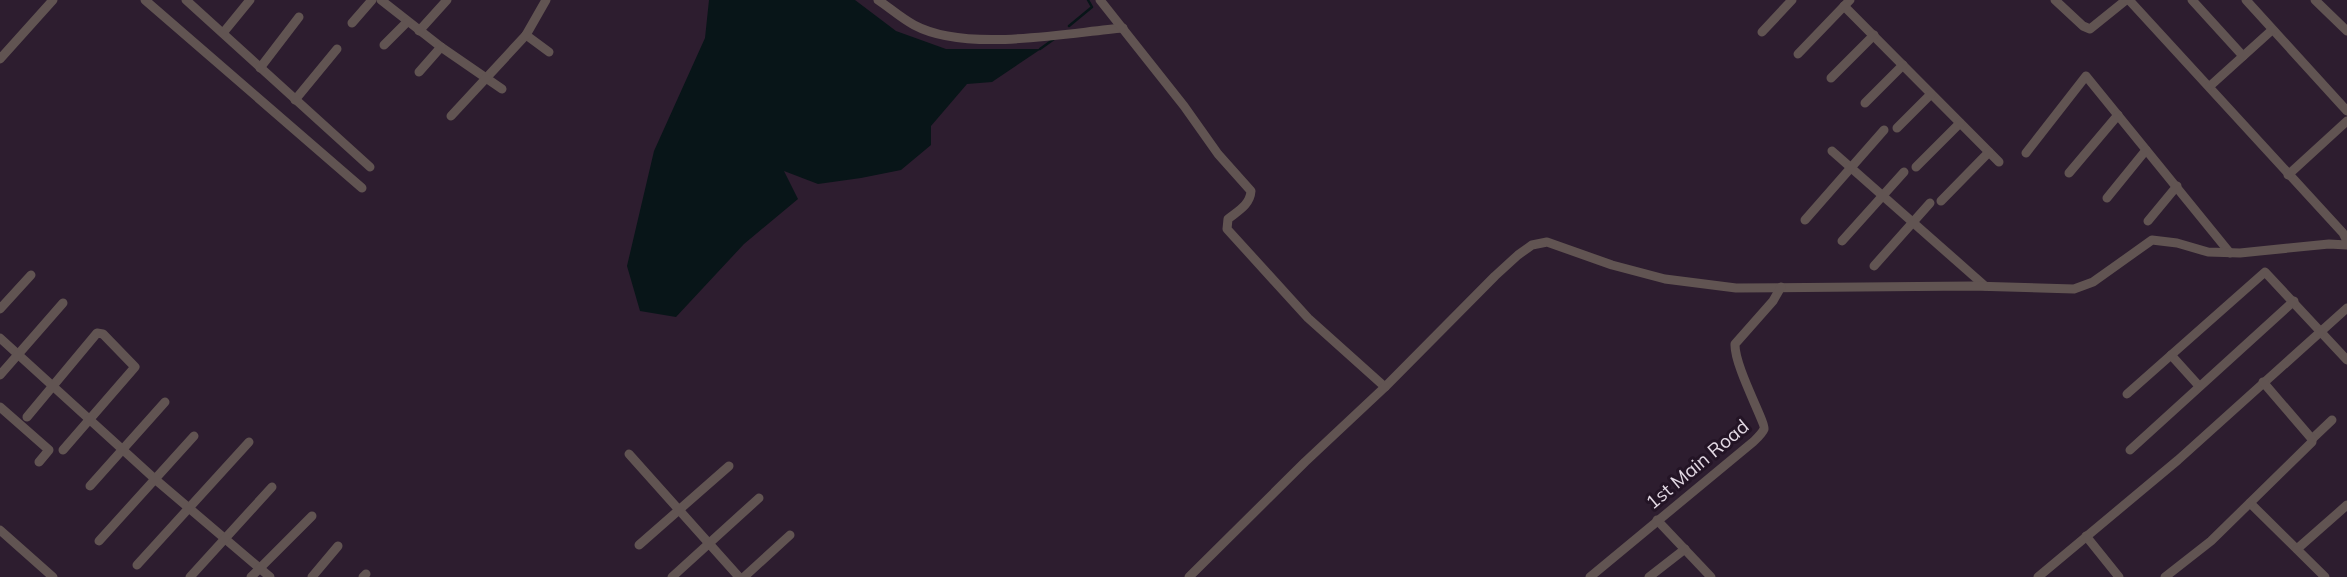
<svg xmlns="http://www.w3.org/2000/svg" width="2347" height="577" font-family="Mulish,sans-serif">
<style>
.water{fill:#081518}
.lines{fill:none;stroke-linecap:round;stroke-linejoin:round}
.stream{stroke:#081518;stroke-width:2.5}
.minor{stroke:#615452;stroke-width:9}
.labels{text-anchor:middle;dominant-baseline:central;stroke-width:6;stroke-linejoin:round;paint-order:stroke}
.street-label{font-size:19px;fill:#e3d9e4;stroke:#231425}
</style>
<rect width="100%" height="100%" fill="#2d1d2f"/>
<polygon class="water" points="709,0 855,0 896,31 946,49 1041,49 992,82 967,84 931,126 931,145 901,170 861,178 818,184 784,171 798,199 744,244 676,317 640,311 627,266 654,151 705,38"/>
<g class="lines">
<g class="stream">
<polyline points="1069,26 1092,7 1088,0"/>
<polyline points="1040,49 1054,39"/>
</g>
<g class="minor">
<polyline points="145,0 362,188"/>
<polyline points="186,0 370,167"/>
<polyline points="381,0 441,47 502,89"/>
<path d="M878 0C890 8 901 18 914 25 966 53 1065 33 1123 28"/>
<path d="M1100 0 1184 106 1218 154 1251 191C1250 205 1238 211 1228 219L1227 229 1308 318 1385 387"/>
<polyline points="2055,0 2083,26 2090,29 2126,0"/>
<polyline points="2129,0 2343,233 2347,241"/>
<polyline points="2192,0 2243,56"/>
<polyline points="2246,0 2347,111"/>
<polyline points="2315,0 2347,31"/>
<polyline points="1844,6 1999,162"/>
<polyline points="352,23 372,0"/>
<polyline points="419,31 447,0"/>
<polyline points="1762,32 1792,0"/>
<polyline points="223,33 250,0"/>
<polyline points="526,35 549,52"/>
<polyline points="384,45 407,22"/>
<polyline points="1798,54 1850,0"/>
<polyline points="0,59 53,0"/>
<polyline points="260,68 299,17"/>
<polyline points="419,72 441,47"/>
<polyline points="1831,78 1874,35"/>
<polyline points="2210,86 2272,30"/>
<polyline points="295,100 337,49"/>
<polyline points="1865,103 1903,65"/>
<polyline points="451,116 526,35 546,0"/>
<polyline points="1897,128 1931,94"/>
<polyline points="1832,151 1985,286"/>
<polyline points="2026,153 2086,76 2230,253"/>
<polyline points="1916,167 1960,123"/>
<polyline points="2069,173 2118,115"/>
<polyline points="2288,175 2347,121"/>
<polyline points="2107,198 2146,150"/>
<polyline points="1941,201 1989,152"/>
<polyline points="1805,220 1884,130"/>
<polyline points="2148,221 2177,186"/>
<polyline points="1842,241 1904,172"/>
<polyline points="1874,266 1930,203"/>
<polyline points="0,309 31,275"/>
<polyline points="0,338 156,480 270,577"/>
<polyline points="2171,355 2199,386"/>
<polyline points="0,375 63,303"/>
<polyline points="2127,394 2265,272 2347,360"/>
<polyline points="0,407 49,450 39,462"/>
<polyline points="27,417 97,333 103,334 135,367 63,450"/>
<polyline points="2312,439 2332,420"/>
<polyline points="2130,450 2294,301"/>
<polyline points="629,454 739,577"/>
<polyline points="90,486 165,402"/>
<polyline points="2250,503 2325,577"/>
<polyline points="1657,520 1711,577"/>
<polyline points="0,530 53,577"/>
<polyline points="2086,536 2119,577"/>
<polyline points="99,541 194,436"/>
<polyline points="639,545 729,466"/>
<polyline points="2297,549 2347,505"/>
<polyline points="137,565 249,442"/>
<polyline points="190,577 272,487"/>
<polyline points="251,577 312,516"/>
<polyline points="312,577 338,546"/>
<polyline points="363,577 366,574"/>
<polyline points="672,577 759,498"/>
<polyline points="744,577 790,535"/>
<polyline points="1189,577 1305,462 1385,387 1495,276 1518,255 1532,245 1547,242 1612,265 1665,279 1736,288 1972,286 2074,289 2093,282 2152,240 2177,243 2208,252 2240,253 2329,244 2347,245"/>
<path d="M1590 577 1753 442C1756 439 1762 434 1764 429 1766 423 1734 366 1735 344L1773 301 1781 287"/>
<polyline points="1649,577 1685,549"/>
<polyline points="2038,577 2178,460 2347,308"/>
<polyline points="2165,577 2211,541 2312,442 2312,439 2263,382"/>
</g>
</g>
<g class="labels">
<g class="street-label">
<text transform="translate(1697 464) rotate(-40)">1st Main Road</text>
</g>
</g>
</svg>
